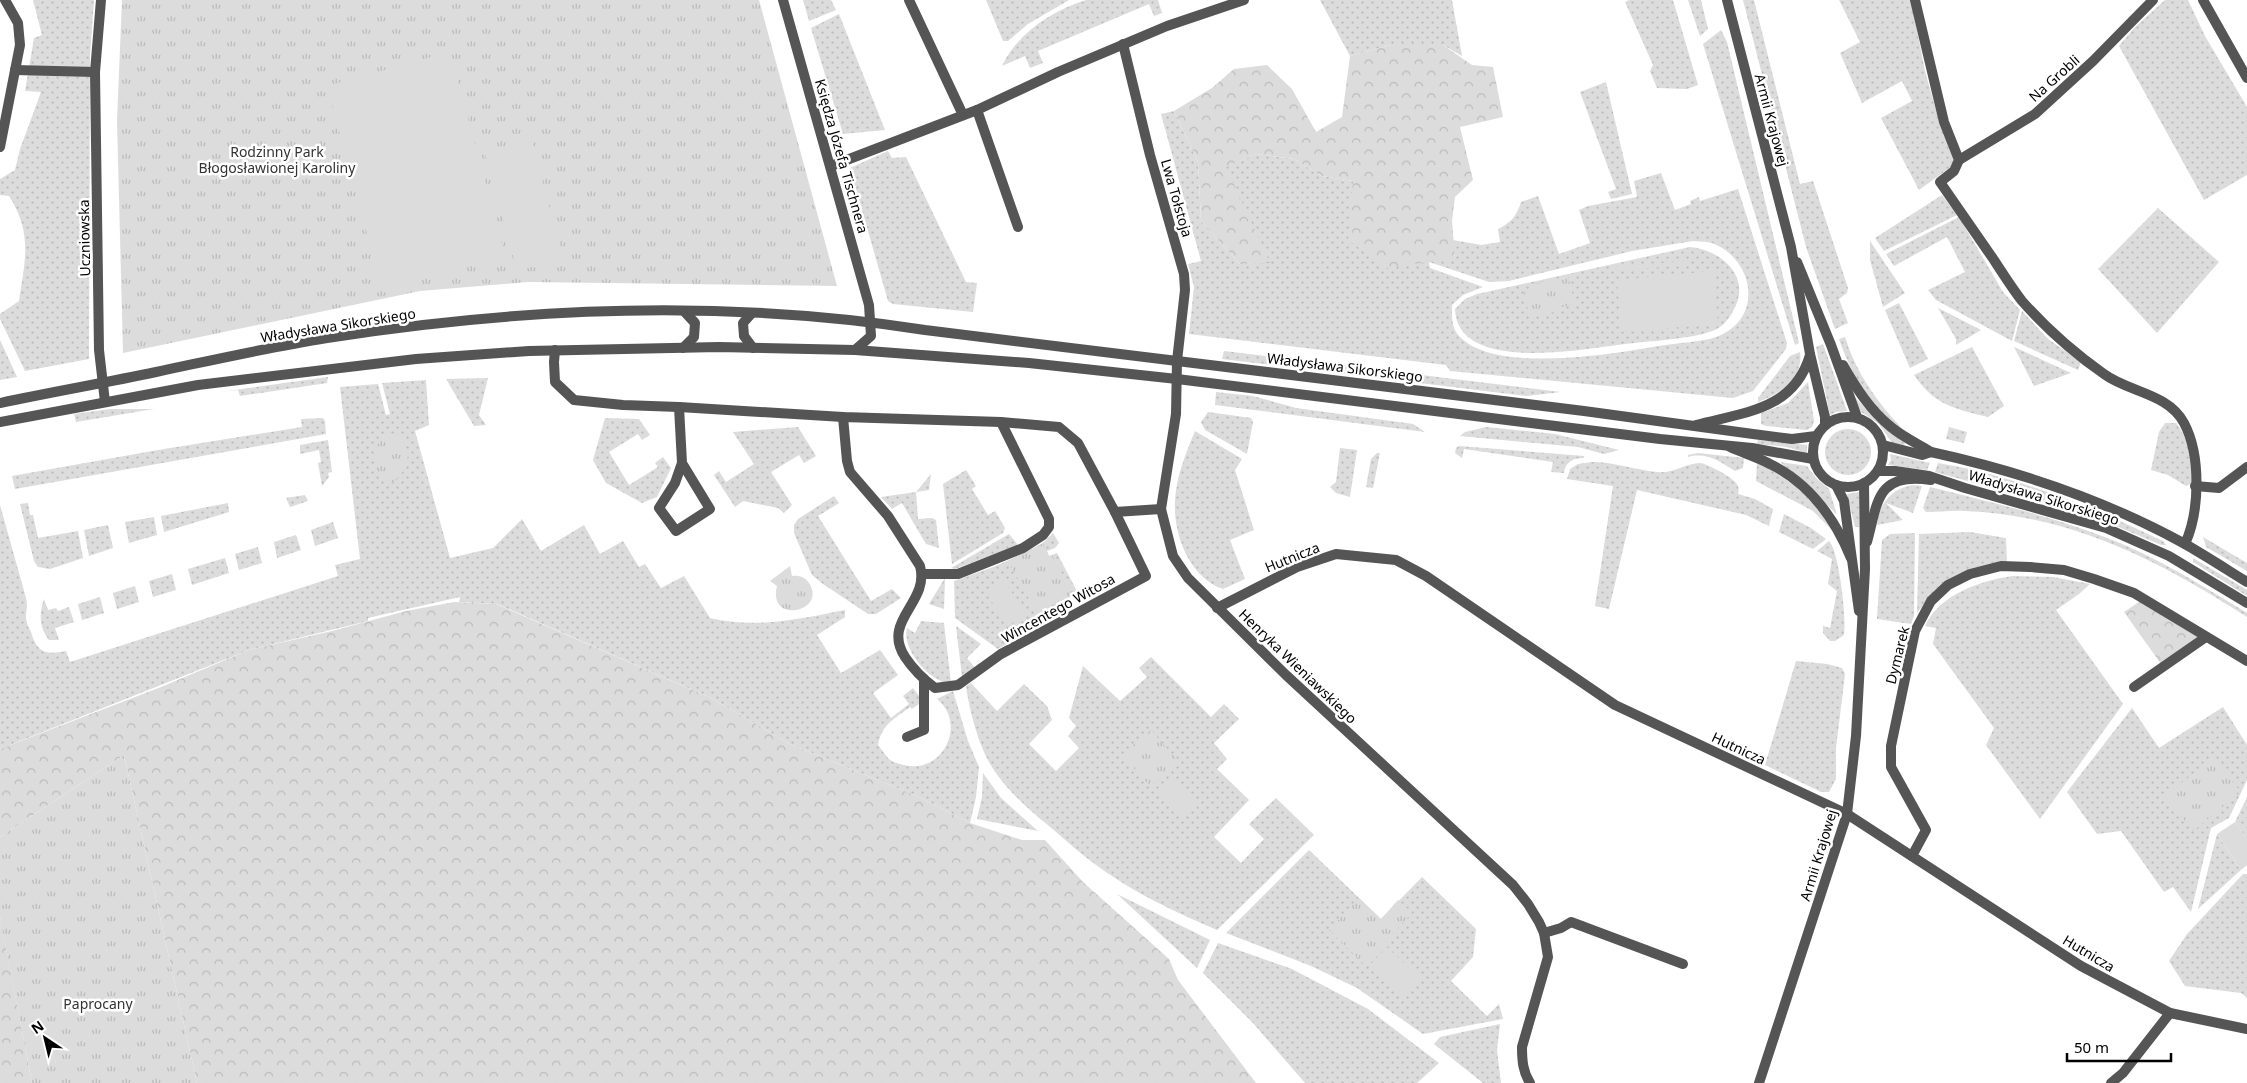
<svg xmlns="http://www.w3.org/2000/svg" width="2247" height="1083" font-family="'Noto Sans',sans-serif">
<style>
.grass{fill:url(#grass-dots);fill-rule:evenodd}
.forest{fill:url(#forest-crowns)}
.park{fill:url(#park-tufts)}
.pitch{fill:#dcdcdc}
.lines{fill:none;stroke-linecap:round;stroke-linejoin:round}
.minor{stroke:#555;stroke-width:10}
.tertiary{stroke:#555;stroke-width:10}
.labels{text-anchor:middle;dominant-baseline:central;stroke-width:5;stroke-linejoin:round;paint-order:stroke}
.street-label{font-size:14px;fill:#000;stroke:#fff}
.park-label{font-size:14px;fill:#333;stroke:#fff}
</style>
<defs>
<pattern id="grass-dots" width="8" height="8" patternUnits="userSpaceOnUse" patternTransform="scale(1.25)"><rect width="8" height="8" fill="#dcdcdc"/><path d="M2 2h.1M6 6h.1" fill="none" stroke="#bbb" stroke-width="1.8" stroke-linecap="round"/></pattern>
<pattern id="forest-crowns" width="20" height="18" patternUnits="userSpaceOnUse" patternTransform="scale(1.25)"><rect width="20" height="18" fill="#dcdcdc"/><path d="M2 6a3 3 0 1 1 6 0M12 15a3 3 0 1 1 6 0" fill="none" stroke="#bbb"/></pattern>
<pattern id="park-tufts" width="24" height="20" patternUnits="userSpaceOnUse" patternTransform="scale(1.25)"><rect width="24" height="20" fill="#dcdcdc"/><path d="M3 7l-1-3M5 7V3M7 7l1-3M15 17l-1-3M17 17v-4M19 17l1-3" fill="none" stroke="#bbb"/></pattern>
</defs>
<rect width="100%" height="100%" fill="#fff"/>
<g class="grass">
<path d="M33 0H94L90 56 89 359 25 371 0 319V314L19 301C25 261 33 233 9 196L0 195V179L15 170 20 149 41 92 25 91 34 38 42 35Z"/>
<polygon points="803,0 831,0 836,10 809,21"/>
<polygon points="986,0 1069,0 1028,24 1008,41 1003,41"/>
<path d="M1086 0H1158L1162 13 1154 16 1149 4 1038 51 1043 63 1030 68 1025 56 1002 66C1018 33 1051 11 1086 0Z"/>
<polygon points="1320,0 1452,0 1462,56 1443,45 1391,45 1350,56"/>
<polygon points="1629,0 1673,0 1698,85 1687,89 1657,88 1650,71 1653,65 1625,2"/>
<polygon points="1688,0 1701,0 1708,29 1700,36"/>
<polygon points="1743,0 1754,0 1800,184 1813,181 1848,288 1847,293 1839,299 1848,323 1835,329 1806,247"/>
<polygon points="1839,0 1911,0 1925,71 1939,121 1956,161 1952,166 1919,190 1881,118 1912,101 1902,81 1862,103 1840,53 1860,42"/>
<polygon points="2165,0 2188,0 2205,36 2247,107 2247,175 2204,200 2119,46 2134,28"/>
<polygon points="839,14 885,130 843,134 811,28"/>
<polygon points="1721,30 1727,42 1799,343 1795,345 1703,44"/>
<polygon points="1606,82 1632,194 1611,199 1608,192 1616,189 1580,92"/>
<path d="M1174 111 1198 162 1201 221 1240 264 1269 262 1225 167 1256 154 1294 159 1322 176 1353 181 1455 258 1453 240 1481 245 1500 242 1498 229C1511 223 1517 215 1521 202L1538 196 1559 254 1590 243 1579 210 1588 206 1637 197 1634 181 1661 173 1675 210 1691 204 1690 201 1699 197 1700 201 1738 189 1787 343 1786 349 1753 391 1733 398 1450 371 1446 365 1189 334 1194 287 1188 264 1201 261 1161 114ZM1693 241C1699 242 1706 241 1712 243 1754 259 1764 317 1719 336 1705 342 1675 343 1659 346 1612 354 1496 374 1460 337 1451 328 1452 317 1452 305L1463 295 1483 287 1430 268 1429 262 1489 282 1509 281 1632 251Z"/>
<polygon points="888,151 892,158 906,157 966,282 977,283 973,312 893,304 888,301 850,168"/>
<polygon points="1942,195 1957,215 1884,251 1875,238"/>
<polygon points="2158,208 2219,262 2157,333 2098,269"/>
<polygon points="1959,217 2003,292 2020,310 2012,341 1936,300 1928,290 1965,272 1947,237 1894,266 1886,254"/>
<polygon points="1870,241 1905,293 1883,307 1870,260"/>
<path d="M1690 247C1722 250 1753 278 1733 311 1729 319 1723 326 1715 330 1695 339 1648 341 1625 344 1584 349 1457 374 1455 309L1465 299 1477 294Z"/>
<polygon points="1899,303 1928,359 1910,368 1885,310"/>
<polygon points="1938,308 1981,330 1956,345 1956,339"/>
<polygon points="2022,311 2048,339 2081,362 2078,370 2014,341"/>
<path d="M1845 337C1854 365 1866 385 1884 408 1890 416 1899 424 1904 431 1871 407 1852 377 1839 339Z"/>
<polygon points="0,340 17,377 0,380"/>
<polygon points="1823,344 1847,411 1836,412 1830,415 1816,347"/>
<path d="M1972 347 2004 406 1988 417C1955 409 1934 405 1914 375Z"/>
<polygon points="2014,347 2071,373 2034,386"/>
<polygon points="1224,351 1561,392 1527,396 1222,359"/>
<path d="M1800 352C1804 379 1779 394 1758 402V398L1790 356Z"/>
<polygon points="328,377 327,383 240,396 238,390 220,392"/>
<polygon points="488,378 479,415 486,425 474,426 446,379"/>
<path d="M426 380 429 425 415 431 450 558 493 548 522 519 541 551 584 525 600 554 623 541 639 567 645 564 661 588 684 576 710 618C757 629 799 619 845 610V617L817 635 841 673 880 650 898 675 873 693 891 718 909 704 903 696 913 688 923 701 912 709 910 707C894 719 882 724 878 745 882 750 886 756 889 759 893 763 900 764 904 765 942 775 968 724 937 699L953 691 968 741 979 767 976 797 970 823 919 797 790 744 711 698 497 604 459 602 460 597 368 618V621L249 650 0 749V505L26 598C28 605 26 610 26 617 26 622 29 628 31 632 37 653 46 655 66 651L70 662 338 576 335 565 360 559 340 387 378 384 386 415 390 414 382 383Z"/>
<polygon points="1808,382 1814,421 1812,427 1807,430 1766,426 1761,424 1761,413 1788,403"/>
<polygon points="1216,392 1253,396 1296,408 1413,424 1425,432 1215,405"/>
<polygon points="1852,394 1875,419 1905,443 1904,447 1893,444 1878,423 1861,412"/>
<polygon points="110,409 154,409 76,422 74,414"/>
<polygon points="1208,412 1251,418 1253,422 1247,454 1205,430 1201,422"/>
<polygon points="323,418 325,421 326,434 15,489 12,476 158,450 302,427 301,419"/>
<polygon points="605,418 639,419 650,435 642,440 638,434 609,452 629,485 658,467 655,463 663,457 671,468 657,497 642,503 606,483 593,460"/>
<path d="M2165 423H2176C2188 438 2195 464 2193 483L2186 486 2168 475 2151 470 2159 432Z"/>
<polygon points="798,427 816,456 804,463 799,455 771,472 792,505 784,513 778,508 743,501 735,507 714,475 719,471 726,482 754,464 733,432"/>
<polygon points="1486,427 1555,434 1619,450 1604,454 1578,447 1460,436 1465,432"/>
<polygon points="1949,427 1967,432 1964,443 1946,439"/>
<circle cx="1848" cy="452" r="23"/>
<path d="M1195 431 1242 459 1235 470 1254 530 1230 540 1245 579 1223 589C1190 578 1173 535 1175 501 1176 477 1186 453 1195 431Z"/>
<polygon points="328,440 332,472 328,473 329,477 322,486 318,463 321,462 319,450 300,454 300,445"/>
<polygon points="1758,440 1807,445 1807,453 1787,447 1757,444"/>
<path d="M1459 446 1584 456V458C1573 458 1565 462 1564 473L1551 472 1553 462 1464 449 1462 458 1455 453 1456 448Z"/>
<polygon points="1340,448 1357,450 1350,497 1336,493 1330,487 1336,482"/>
<polygon points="1377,453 1380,453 1373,488 1366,487 1371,459"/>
<path d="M1698 453 1744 458 1743 468 1735 471C1719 461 1707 452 1688 457V455Z"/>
<polygon points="1890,454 1930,463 1927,470 1888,465 1891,460"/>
<path d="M1592 462C1615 462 1635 470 1657 472 1672 474 1685 464 1699 463 1706 463 1732 477 1736 483 1739 486 1739 490 1738 494L1755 499 1773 509 1769 526 1746 515 1637 490 1609 609 1595 606 1613 486 1567 479 1570 469 1578 464Z"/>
<path d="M1757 462C1787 478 1814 497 1830 528L1813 511 1756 481Z"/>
<polygon points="1780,462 1807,466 1817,479 1829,489 1837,515 1812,489"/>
<path d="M1938 463C2016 476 2092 507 2163 541L2166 545H2161L2090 515 1935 472Z"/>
<polygon points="966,470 976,486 972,489 988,515 995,511 1005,528 1003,533 952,564 943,484"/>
<polygon points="931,474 929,490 916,492 918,519 932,518 936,520 939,548 926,544 902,503 892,509 881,497 916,492"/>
<path d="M1912 485 1922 486 1913 513 1886 503 1903 520 1877 525C1879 504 1891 489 1912 485Z"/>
<path d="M1930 487C1994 503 2060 518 2120 543 2165 562 2206 588 2247 613V617C2160 561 2071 515 1965 511 1952 510 1939 512 1926 512L1923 508Z"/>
<polygon points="1859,492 1859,527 1855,527 1847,494"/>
<polygon points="305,495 308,501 290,507 286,498"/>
<polygon points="834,496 839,503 818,516 871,601 892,589 901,598 876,614 868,614 823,584 812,575 794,533 794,525 798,519"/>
<polygon points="28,503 30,515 33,515 38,538 78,531 83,558 50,569 38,567 34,561 20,504"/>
<polygon points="228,503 229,512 164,532 161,516"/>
<polygon points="1784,514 1811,528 1826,539 1813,549 1779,532"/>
<polygon points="154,517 157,535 129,543 125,522"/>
<polygon points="333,522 338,538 315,546 311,530"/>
<polygon points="108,525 113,548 89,556 84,530"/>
<polygon points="1970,532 2006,538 2007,563 1930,597 1917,613 1919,534"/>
<polygon points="1053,533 1059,543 1055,548 1047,551 1049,556 1057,553 1083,603 1079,605 1074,595 1056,603 1062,613 998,649 955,618 954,581 996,566 1041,545"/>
<polygon points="1915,533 1914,616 1911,624 1877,619 1882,540 1890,534"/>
<polygon points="1009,534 1018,545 955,569 951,568"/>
<polygon points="296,535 301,550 277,558 274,542"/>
<polygon points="2203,537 2247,563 2247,571 2206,547"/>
<path d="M1829 541C1839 550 1847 621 1844 635L1835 641H1830L1823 633V626L1830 628 1837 591 1828 584 1832 559 1817 551Z"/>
<polygon points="258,547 262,563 239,570 235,554"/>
<polygon points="225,558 229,573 192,585 188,569"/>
<polygon points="2193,558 2247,590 2247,596 2193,562"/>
<polygon points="172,574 176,590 153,597 149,581"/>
<path d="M2013 576 2053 577 2090 584 2079 594 2056 610 2123 704 2040 819 1986 745 1994 728 1933 644 1936 628 1925 626C1939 595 1981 580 2013 576Z"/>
<polygon points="945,578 944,609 929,604"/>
<polygon points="135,586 139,602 117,609 113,593"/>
<polygon points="100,597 104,613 82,620 78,604"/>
<path d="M44 599 48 610 56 608 58 611 69 607 74 622 55 628 59 640H49C39 628 39 613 44 599Z"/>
<path d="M921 621 944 623 951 683C931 684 901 649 907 628L915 633Z"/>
<polygon points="956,626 981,644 967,658 976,669 962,677"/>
<path d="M1151 657 1211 717 1224 704 1239 719 1214 743 1227 759 1217 769 1249 800 1214 837 1241 863 1264 839 1249 824 1276 798 1314 835 1217 930C1182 915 1147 899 1115 878 1091 863 1070 844 1049 826 1027 808 1003 787 989 762 978 742 969 709 966 686L971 683 997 711 1024 684 1047 706 1052 720 1029 744 1056 771 1079 748 1068 736 1076 726 1069 718 1083 666 1120 701 1147 677 1139 668Z"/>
<polygon points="1796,661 1827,664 1842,668 1845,674 1836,748 1836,779 1829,792 1821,792 1765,765"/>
<polygon points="2223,707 2247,745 2247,780 2229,818 2211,828 2191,912 2173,887 2164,892 2121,831 2097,834 2067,792 2132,708 2159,748"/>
<polygon points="983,773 1001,798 1038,831 977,819 982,797"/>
<polygon points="2247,797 2247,839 2235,822"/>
<polygon points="2217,834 2241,870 2198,909"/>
<polygon points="1309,850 1381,919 1422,877 1476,929 1473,957 1451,981 1487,1016 1499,1004 1503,1019 1423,1034 1357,988 1311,966 1226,933"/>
<polygon points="2243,874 2247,874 2247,998 2241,993 2185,986 2169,961 2187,934"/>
<polygon points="1117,894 1210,940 1197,968"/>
<polygon points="1218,943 1292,969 1368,1009 1439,1063 1417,1083 1305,1083 1252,1022 1203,973"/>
<polygon points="1500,1024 1497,1050 1501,1083 1483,1083 1434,1044 1440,1037"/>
</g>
<g class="forest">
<polygon points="1391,45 1443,45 1472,65 1493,67 1503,117 1460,127 1473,180 1455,197 1452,221 1455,258 1387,268 1348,240 1353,181 1322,176 1294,159 1256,154 1226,167 1270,263 1240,264 1201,221 1198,162 1174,111 1212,88 1234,69 1267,65 1292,89 1316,132 1342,117 1350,56"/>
<polygon points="2142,600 2201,637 2161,664 2124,612"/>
<polygon points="454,602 496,604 711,698 790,744 919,797 970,823 1022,840 1045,840 1083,882 1169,959 1178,980 1256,1083 197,1083 124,755 0,837 0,749 161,687 249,650 332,631 406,611"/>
<polygon points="0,917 2,926 32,1083 0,1083"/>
</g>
<g class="park">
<polygon points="122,0 759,0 837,286 528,282 420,291 123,353 117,121"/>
<polygon points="1568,276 1575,304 1558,308 1558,311 1530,318 1524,292 1535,289 1534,284"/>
<path d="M390 433 397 434C414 451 409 468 393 483L383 481C370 461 370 446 390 433Z"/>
<polygon points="1043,543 1049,556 1052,555 1074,595 1056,603 1058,607 1039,617 1008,561"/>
<path d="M790 566 792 576C799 575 805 577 809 583 828 612 767 625 777 586L770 581Z"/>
<polygon points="1151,730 1178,761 1150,786 1122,755"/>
<polygon points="124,755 197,1083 32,1083 0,917 0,837"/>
<polygon points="2213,758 2241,792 2193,831 2165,796"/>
<polygon points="1359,898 1381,919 1398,900 1412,913 1364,964 1329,930"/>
</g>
<g class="pitch">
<polygon points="450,52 505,255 382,289 327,86"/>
<polygon points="532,141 563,258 517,271 485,153"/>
<polygon points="1687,261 1687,265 1610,271 1610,267"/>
<polygon points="1714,271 1718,324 1622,332 1617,280"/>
<polygon points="1004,580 1026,615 1007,626 985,591"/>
<polygon points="1171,776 1198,806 1182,820 1155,791"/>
<polygon points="2235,822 2247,839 2247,865 2241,870 2217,834"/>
<polygon points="1387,947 1420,978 1402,997 1369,966"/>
</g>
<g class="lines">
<g class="minor">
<polyline points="101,0 95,72 99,350 105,402"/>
<polyline points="783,0 869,305 871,336 855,350"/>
<polyline points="909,0 963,115"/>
<path d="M1915 0 1944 122 1959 160 1954 171 1940 182C1958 208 1976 234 1994 260 2003 274 2012 288 2022 301 2046 328 2074 353 2104 374 2128 392 2168 393 2184 423 2201 455 2200 511 2185 544"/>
<polyline points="2203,0 2247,78"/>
<path d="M1123 44 1150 155 1184 274 1185 290 1177 361 1176 414 1161 509 1173 556 1188 578 1286 675 1513 885 1528 904 1539 922 1544 933 1548 957 1522 1047C1522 1061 1523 1072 1530 1083"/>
<polyline points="15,70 95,72"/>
<polyline points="977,110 1018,227"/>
<polyline points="0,147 20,45 18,23 5,0"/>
<polyline points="1959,160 2035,114 2093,61 2153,0"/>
<polyline points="831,166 977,110 1058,72 1167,26 1244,0"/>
<polyline points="555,350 554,362 555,382 574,400 623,405 679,407 843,417 1001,422 1059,427 1078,443 1115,512 1161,509"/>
<polyline points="679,407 682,463 675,483 659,508 676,531 710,509 682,463"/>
<path d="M843 417 847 461 850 472 888 516 920 566C930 603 881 620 905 657 913 669 923 679 935 688L958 685 1001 654 1146 576 1115 512"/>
<path d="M1730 447C1743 453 1757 457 1770 464 1809 483 1835 519 1851 558"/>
<polyline points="1836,485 1844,501 1859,611"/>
<polyline points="2195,486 2219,488 2247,467"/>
<path d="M1867 542C1878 502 1876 472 1931 480"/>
<polyline points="922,574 958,574 1023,548 1043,535 1049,527 1049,519 1001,422"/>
<polyline points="1217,608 1297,567 1336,554 1396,560 1426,576 1615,705 1847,814 2081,966 2170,1013 2247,1029"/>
<polyline points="2134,687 2206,637"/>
<polyline points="907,737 924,730 924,679"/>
<polyline points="1912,856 1926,830 1891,767 1891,746 1915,631 1931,601 1948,585 1970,574 2001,566 2030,567 2064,570 2094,579 2134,593 2247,661"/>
<polyline points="1544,933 1561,928 1571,922 1683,964"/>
<polyline points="1759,1083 1847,814 1856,736 1865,569 1864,483"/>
<polyline points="2111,1083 2123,1073 2170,1013"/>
</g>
<g class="tertiary">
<polyline points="1727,0 1791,247 1810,354 1825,417 1825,425"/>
<polyline points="1797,262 1831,345 1857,417"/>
<polyline points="752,313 743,323 744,336 753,348"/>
<polyline points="683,348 694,337 695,323 684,311"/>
<path d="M1843 365C1856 388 1870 410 1891 427 1903 437 1918 444 1931 452"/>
<path d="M0 403C52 392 104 383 156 372 213 360 270 347 327 338 524 307 727 299 925 330L1584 411 1753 434 1792 439 1816 436"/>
<circle cx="1848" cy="452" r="35"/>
<polyline points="0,422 198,385 416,359 529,351 719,347 855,350 1029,363 1177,379 1660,439 1752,448 1813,459"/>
<path d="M1696 425C1745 412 1794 410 1810 355"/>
<path d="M1883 445 1922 455 1931 452C2018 471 2107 501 2185 544 2206 556 2226 569 2247 582"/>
<polyline points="1878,471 1895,471 1929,476 1965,488 2106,528 2169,556 2247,603"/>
</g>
</g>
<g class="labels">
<g class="street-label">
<text transform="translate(2054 78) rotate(-42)">Na Grobli</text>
<text transform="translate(1772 120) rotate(75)">Armii Krajowej</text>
<text transform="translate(842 156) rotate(74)">Księdza Józefa Tischnera</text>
<text transform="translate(1177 198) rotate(74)">Lwa Tołstoja</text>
<text transform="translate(84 238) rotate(-91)">Uczniowska</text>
<text transform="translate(338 325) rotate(-9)">Władysława Sikorskiego</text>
<text transform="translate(1345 367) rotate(7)">Władysława Sikorskiego</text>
<text transform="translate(2044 497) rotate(17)">Władysława Sikorskiego</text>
<text transform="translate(1292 557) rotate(-22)">Hutnicza</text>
<text transform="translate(1058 608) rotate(-29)">Wincentego Witosa</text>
<text transform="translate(1897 655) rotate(-76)">Dymarek</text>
<text transform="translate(1298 666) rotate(44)">Henryka Wieniawskiego</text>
<text transform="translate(1739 748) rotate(25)">Hutnicza</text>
<text transform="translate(1818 855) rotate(-73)">Armii Krajowej</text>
<text transform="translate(2089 953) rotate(31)">Hutnicza</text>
</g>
<g class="park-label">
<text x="277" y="151">Rodzinny Park<tspan x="277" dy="16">Błogosławionej Karoliny</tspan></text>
<text x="98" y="1003">Paprocany</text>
</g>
</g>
<g transform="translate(45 1038) rotate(325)" stroke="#ffffff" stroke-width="4" paint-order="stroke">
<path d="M0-4L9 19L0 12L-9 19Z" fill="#000000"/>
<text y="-8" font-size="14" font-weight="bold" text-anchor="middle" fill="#000000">N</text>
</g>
<path d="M2067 1053v8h104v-8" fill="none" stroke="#000000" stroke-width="2.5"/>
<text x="2074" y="1053" font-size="15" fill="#000000" stroke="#ffffff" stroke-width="4" paint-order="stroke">50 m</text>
</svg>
